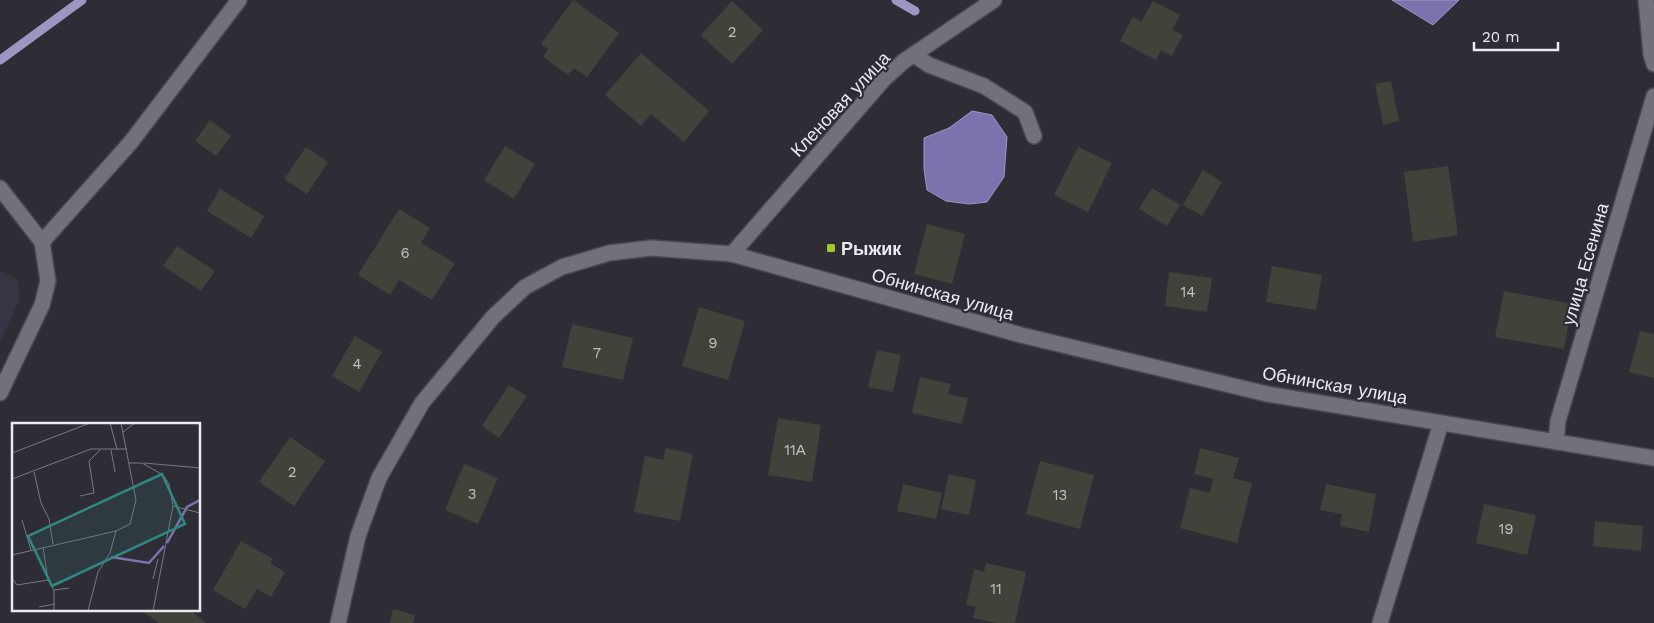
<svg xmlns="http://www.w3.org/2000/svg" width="1654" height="623" font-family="'Work Sans',sans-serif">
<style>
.built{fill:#363544}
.water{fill:#7c72ae;stroke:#9d96c2}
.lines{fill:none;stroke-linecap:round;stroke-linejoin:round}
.stream{stroke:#9d96c2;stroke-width:9}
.building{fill:#3f4339}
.lane-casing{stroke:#494850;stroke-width:18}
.street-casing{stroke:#494850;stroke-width:18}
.secondary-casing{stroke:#494850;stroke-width:18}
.lane{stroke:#72707b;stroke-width:15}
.street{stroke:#72707b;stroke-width:15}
.secondary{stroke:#72707b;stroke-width:15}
.poi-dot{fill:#9eca2f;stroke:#2e2d36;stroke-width:2}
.labels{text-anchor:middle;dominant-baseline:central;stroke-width:4.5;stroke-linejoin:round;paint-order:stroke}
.number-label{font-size:15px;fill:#c0c0c2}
.street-label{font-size:18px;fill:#ebeaf0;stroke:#2e2d36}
.poi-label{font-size:18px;font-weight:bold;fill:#ebeaf0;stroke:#2e2d36;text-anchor:start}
.inset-river{fill:none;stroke:#7c72ae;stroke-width:2.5}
.inset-road{fill:none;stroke:#7a7980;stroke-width:1}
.view{fill:#308782;fill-opacity:0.15;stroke:#308782;stroke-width:2.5}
.inset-edge{fill:none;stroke:#ebeaf0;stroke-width:2.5}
</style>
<rect width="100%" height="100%" fill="#2e2d36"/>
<polygon class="built" points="0,271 18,280 20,299 0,342"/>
<g class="water">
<polygon points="1392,0 1459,0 1433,25"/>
<polygon points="972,111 992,115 1007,137 1004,177 987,202 969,204 946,201 927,190 924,169 924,138 949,128"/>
</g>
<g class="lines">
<g class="stream">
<polyline points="896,0 915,11"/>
<polyline points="0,60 82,0"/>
</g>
</g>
<g class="building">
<polygon points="573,0 619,33 587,77 574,68 568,75 543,57 548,49 541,44"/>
<polygon points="732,1 763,30 732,64 701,35"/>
<polygon points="1153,1 1180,15 1172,30 1183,35 1172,56 1161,50 1156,60 1120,41 1133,17 1141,22"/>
<polygon points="641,53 709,111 684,142 651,114 641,126 605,95"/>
<polygon points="1391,81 1399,121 1383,125 1375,84"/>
<polygon points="210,120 231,136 216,156 195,141"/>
<polygon points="505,146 535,164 514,199 484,180"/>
<polygon points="306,147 328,162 307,194 284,179"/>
<polygon points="1078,147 1112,163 1088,212 1054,195"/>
<polygon points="1448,166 1458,235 1413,242 1404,172"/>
<polygon points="1203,170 1222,182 1202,216 1183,205"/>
<polygon points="1152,188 1180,205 1167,226 1139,209"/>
<polygon points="220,189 264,216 251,238 207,211"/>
<polygon points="399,209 430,228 421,243 455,263 432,300 399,280 390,295 358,275"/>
<polygon points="927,224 965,234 952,284 914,274"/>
<polygon points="177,246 215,271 201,291 163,266"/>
<polygon points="1272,266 1322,275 1316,310 1266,302"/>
<polygon points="1169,272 1212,278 1207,312 1165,306"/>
<polygon points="1504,291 1572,304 1564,349 1495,337"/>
<polygon points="699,307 745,321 728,380 682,366"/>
<polygon points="572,324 633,338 623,380 562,367"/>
<polygon points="1640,331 1654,334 1654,378 1629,372"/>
<polygon points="355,336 382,352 359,392 332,376"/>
<polygon points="877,350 901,355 893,392 868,387"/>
<polygon points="920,377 951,384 948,394 968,398 962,424 912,413"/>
<polygon points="509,385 527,396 499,438 482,426"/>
<polygon points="778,418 821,425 812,482 768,475"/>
<polygon points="290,437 325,461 294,506 259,482"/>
<polygon points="666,448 693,454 680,521 634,512 645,456 663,460"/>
<polygon points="1200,448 1239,458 1233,478 1252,483 1237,543 1180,528 1190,488 1210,493 1213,479 1194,474"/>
<polygon points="1040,461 1094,475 1080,529 1026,514"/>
<polygon points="464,464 498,478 478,524 445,510"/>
<polygon points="949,474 976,480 969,515 941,509"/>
<polygon points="903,484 942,493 936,519 897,511"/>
<polygon points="1326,484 1376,494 1369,532 1340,526 1342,514 1320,510"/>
<polygon points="1484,504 1536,515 1527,555 1476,543"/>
<polygon points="1595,521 1643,526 1641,551 1593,546"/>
<polygon points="241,541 273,559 270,563 285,572 271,597 257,589 245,609 213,590"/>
<polygon points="986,563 1026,572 1015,623 997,623 973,618 976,607 966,605 974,569 984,572"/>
<polygon points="139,609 188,609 205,622 204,623 159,623"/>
<polygon points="393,609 415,615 413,623 390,623"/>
</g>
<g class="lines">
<defs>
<g id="lane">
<polyline points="914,55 929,65 984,86 1025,112 1034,136"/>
<polyline points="1380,623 1441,423"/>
</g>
<g id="street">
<polyline points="1646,0 1651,54 1654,64"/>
<polyline points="0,188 42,242 48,281 42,305 0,393"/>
<polyline points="42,242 131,142 239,0"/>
<polyline points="732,254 884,79 904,61 994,0"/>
<polyline points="1556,442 1558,421 1654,96"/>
</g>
<polyline id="secondary" points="338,623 358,536 379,478 422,403 493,317 525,287 562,267 609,253 651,248 732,254 1021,335 1267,394 1654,458"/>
</defs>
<use href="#lane" class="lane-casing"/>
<use href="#street" class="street-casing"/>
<use href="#secondary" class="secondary-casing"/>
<use href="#lane" class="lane"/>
<use href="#street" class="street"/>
<use href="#secondary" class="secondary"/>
</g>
<rect class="poi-dot" x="826" y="243" width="10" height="10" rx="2.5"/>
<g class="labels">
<g class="number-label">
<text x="732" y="32">2</text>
<text x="405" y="253">6</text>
<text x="1188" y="292">14</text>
<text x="713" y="343">9</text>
<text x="597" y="353">7</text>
<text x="357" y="364">4</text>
<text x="795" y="450">11А</text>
<text x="292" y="472">2</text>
<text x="472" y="494">3</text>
<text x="1060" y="495">13</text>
<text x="1506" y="529">19</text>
<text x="996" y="589">11</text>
</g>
<g class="street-label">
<text transform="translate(840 104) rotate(-47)">Кленовая улица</text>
<text transform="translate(1585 264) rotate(-74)">улица Есенина</text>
<text transform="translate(943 294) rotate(16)">Обнинская улица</text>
<text transform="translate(1335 385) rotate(10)">Обнинская улица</text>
</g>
<g class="poi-label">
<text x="841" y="248">Рыжик</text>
</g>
</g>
<g transform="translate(12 423)">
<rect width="188" height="188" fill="#2e2d36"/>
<path class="inset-river" d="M155 120 175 84 188 77M99 134 137 140 152 123"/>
<path class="inset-road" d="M98 0 105 26M111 9 123 0M99 27 103 49M0 30 78 0M117 40H130L151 52 157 61 161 83 188 90M132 40 188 45M22 49 29 80 37 96 41 121M0 56 79 26H115M68 73 82 70 77 38 88 27M10 97 19 127M31 124 36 157 42 167V188M0 132 104 108 118 101 124 77 109 0M0 155 5 162 36 157M141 156 146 136M42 167 57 165M27 184 43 181M76 188 86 149 98 130 104 108M141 188 161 83"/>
<path class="view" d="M150 51 173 101 40 163 16 113Z"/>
<rect width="188" height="188" class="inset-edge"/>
</g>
<path d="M1474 42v8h84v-8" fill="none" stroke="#ebeaf0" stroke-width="2.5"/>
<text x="1482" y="42" font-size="15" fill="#ebeaf0" stroke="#2e2d36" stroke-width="4" paint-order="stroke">20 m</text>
</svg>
